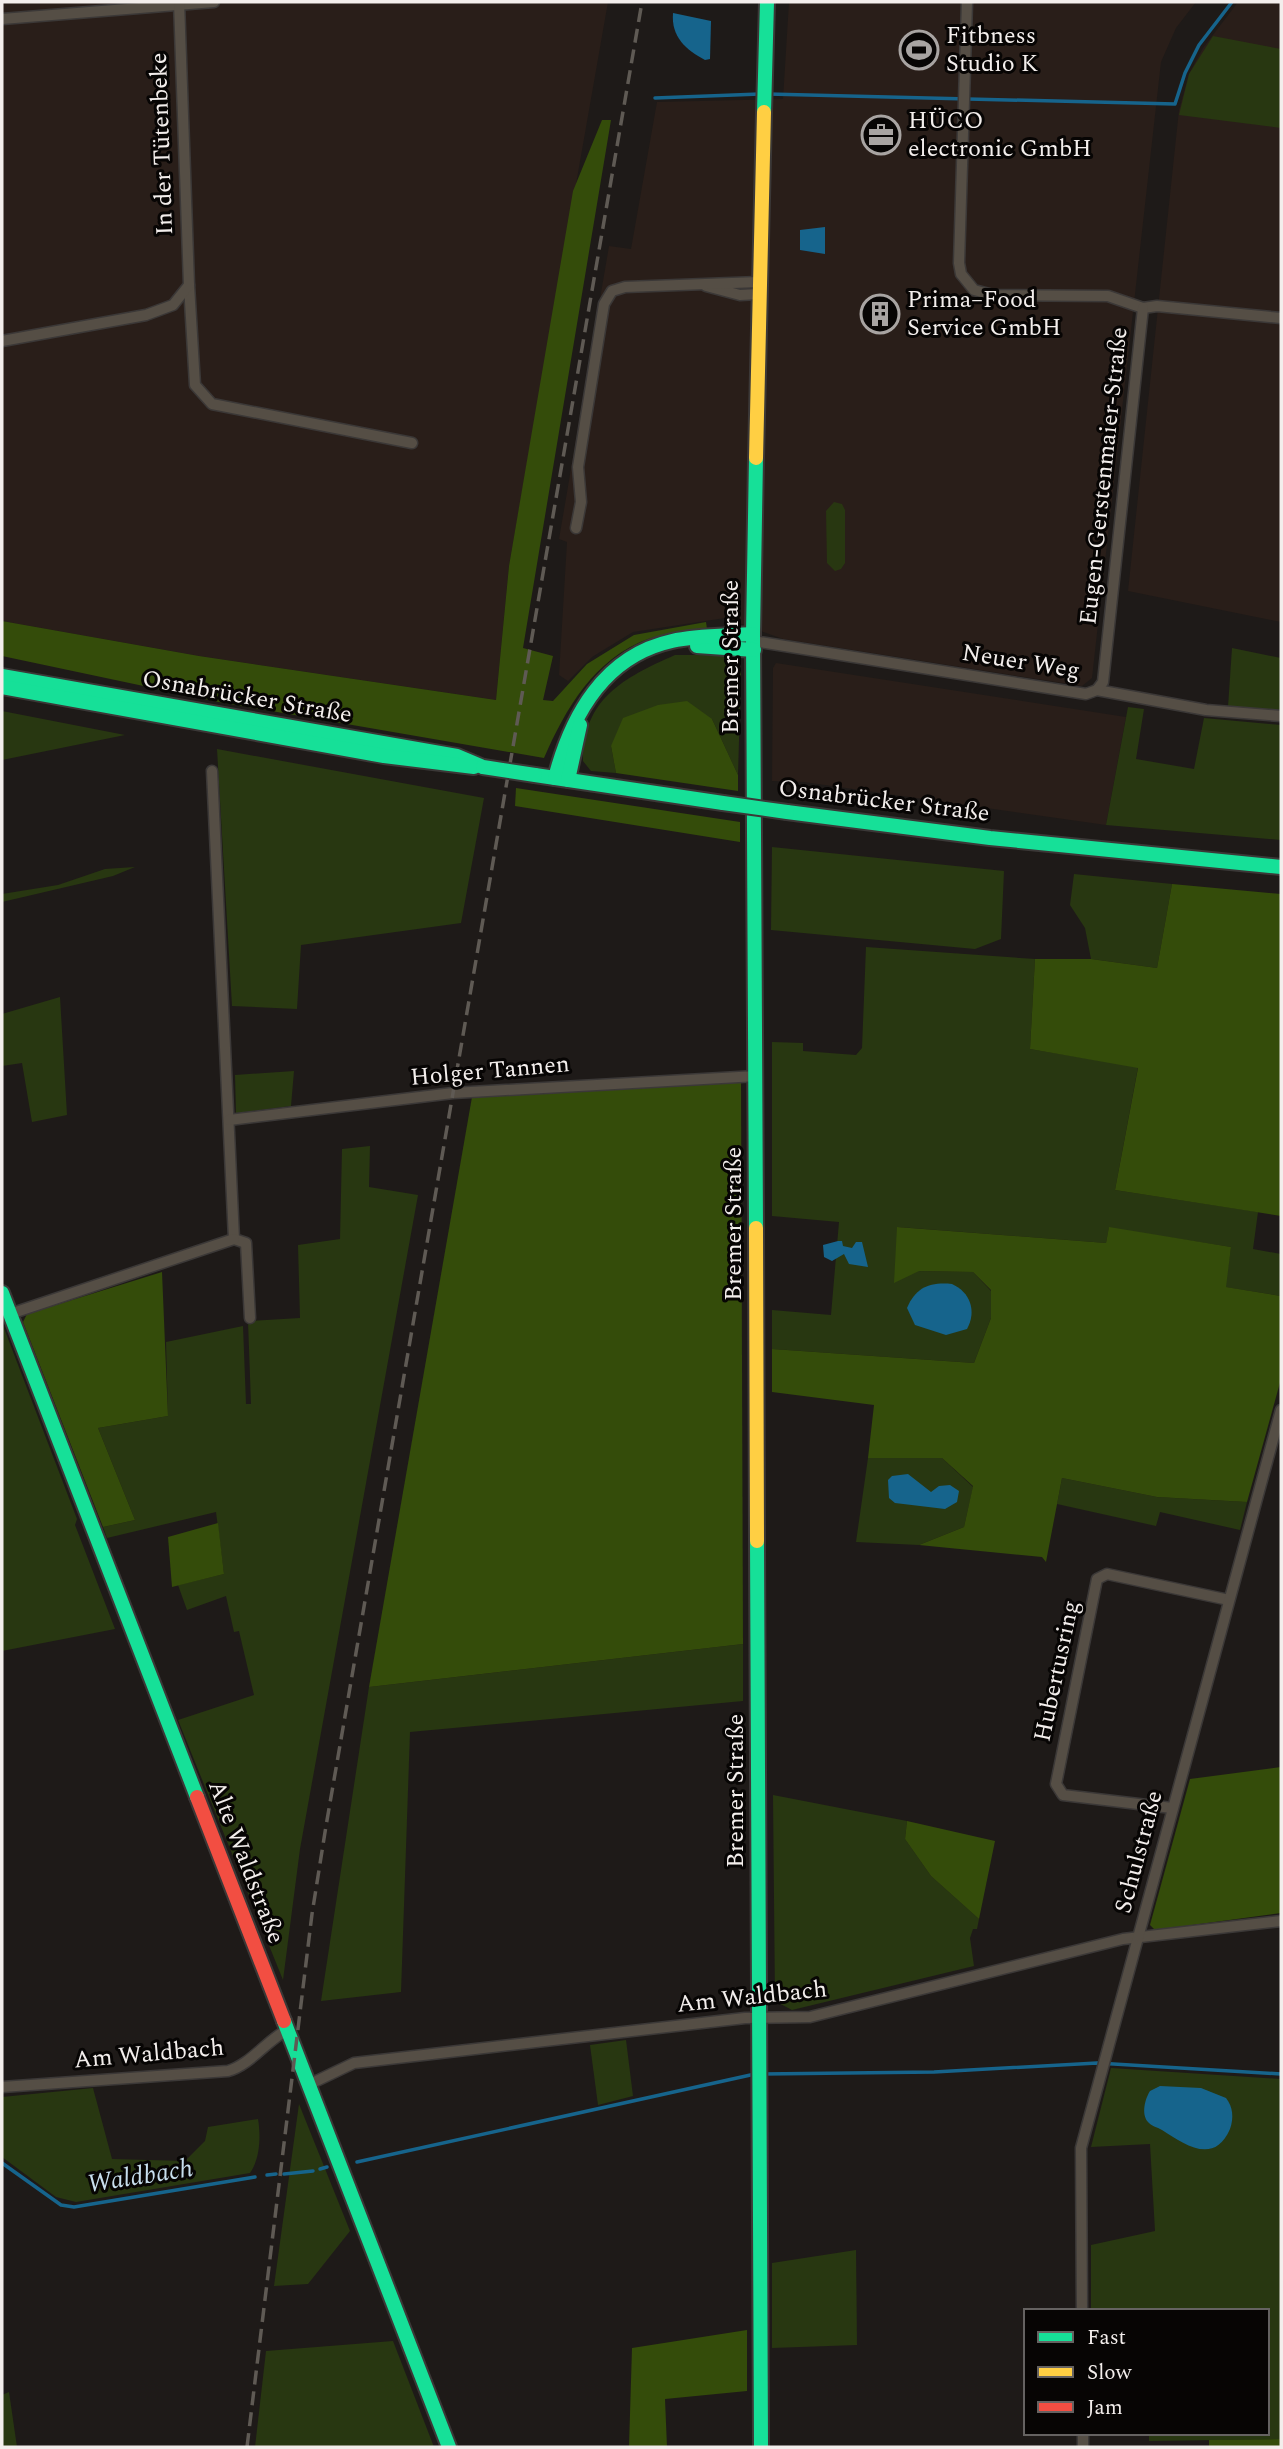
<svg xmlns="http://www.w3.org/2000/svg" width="1283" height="2449" font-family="Spectral,serif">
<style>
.built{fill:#291e19}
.green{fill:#283711}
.forest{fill:#344c0a}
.water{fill:#16648c}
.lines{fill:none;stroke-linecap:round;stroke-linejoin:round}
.stream{stroke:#16648c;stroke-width:3.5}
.street-casing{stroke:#3b3837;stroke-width:13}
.fast-casing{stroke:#3b3837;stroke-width:18}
.slow-casing{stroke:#3b3837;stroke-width:18}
.jam-casing{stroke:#3b3837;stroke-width:18}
.street{stroke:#554e45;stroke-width:10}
.fast{stroke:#16e098;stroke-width:14}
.slow{stroke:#ffcf43;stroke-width:14}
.jam{stroke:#f24e42;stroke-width:14}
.rail{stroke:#5f5a54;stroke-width:3.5;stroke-dasharray:14 7;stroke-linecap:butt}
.fast-bridge-casing{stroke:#3b3837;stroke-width:18;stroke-linecap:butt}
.fast-bridge{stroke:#16e098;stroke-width:14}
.labels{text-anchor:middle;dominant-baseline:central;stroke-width:6;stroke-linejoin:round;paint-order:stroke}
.poi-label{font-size:24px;fill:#f3eeec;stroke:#070504;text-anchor:start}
.street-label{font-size:24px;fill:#f3eeec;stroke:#070504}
.water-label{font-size:26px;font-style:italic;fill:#c8dfee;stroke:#070504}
</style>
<rect width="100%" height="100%" fill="#1e1a18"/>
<g class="built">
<polygon points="2,2 608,2 509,566 496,700 199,656 2,621"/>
<polygon points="789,2 1196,2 1176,28 1161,62 1092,678 1082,686 783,639 725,618 633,632 592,657 568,681 559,675 567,542 559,539 609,246 631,249 657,102 783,99"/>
<polygon points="1238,2 1281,2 1281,622 1128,591 1179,110 1189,74 1203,48"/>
<polygon points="776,663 1126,717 1106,825 804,782 772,781 773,668"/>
</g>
<g class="green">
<polygon points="1213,36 1281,49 1281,128 1179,115 1189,74"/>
<polygon points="834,502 842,504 845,510 845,563 841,569 835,571 827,563 826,511"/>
<polygon points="1232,648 1281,658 1281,711 1228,707"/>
<path d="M675 655H715L733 659 741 671 738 775 712 719 611 746 616 773 591 771 583 761C583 699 623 678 675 655Z"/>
<polygon points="1128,707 1144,709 1136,759 1194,769 1204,718 1281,725 1281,840 1106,825"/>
<polygon points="2,711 125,735 2,760"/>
<polygon points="217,749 484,798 461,923 301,945 297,1009 232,1006"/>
<polygon points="772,847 1004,871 1001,939 975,949 771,930"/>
<polygon points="135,867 113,876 2,902 2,894 58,885 105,869"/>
<polygon points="1074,874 1172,884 1157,968 1091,959 1085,928 1070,905"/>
<polygon points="866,947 1035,959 1030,1049 1138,1067 1115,1190 1258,1212 1253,1249 1281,1254 1281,1296 1225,1287 1231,1247 1109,1228 1106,1243 898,1227 919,1271 973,1272 991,1291 991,1318 974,1363 772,1349 772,1310 831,1315 839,1222 772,1216 772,1042 803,1043 803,1051 856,1055 862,1048"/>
<polygon points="60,997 67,1115 32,1122 22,1063 2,1066 2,1014"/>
<polygon points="294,1071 291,1106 236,1113 235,1075"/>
<polygon points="370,1146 369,1187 418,1195 300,1849 283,1980 178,1720 254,1695 239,1631 234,1632 226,1596 187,1610 178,1585 224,1574 216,1512 107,1538 103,1527 135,1520 98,1428 168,1416 166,1342 243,1326 246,1404 251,1404 248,1321 300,1318 298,1245 340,1239 342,1149"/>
<polygon points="2,1323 77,1519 75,1525 115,1629 2,1651"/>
<polygon points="868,1458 942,1458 973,1487 964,1527 919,1545 856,1542"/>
<polygon points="1062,1478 1157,1497 1247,1502 1240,1530 1160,1512 1156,1526 1057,1504"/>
<polygon points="743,1644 743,1701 410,1732 401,1992 321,2001 369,1687"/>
<polygon points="773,1795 907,1821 905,1839 931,1876 979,1919 977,1929 973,1929 970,1938 974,1966 792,2010 775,2001"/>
<polygon points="626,2040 633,2096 598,2105 590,2045"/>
<polygon points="1111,2068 1281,2079 1281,2439 1149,2441 1149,2433 1267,2433 1267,2311 1091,2311 1091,2245 1155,2231 1150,2144 1091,2147"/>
<path d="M93 2088 112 2159 185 2161 205 2141 208 2127 258 2119C261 2136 260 2159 250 2173L76 2202 56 2197 2 2157V2097Z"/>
<polygon points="299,2104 350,2231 308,2284 274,2286"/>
<polygon points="856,2250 857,2345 772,2348 772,2263"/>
<polygon points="393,2341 434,2447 255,2447 266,2351"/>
<polygon points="9,2392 17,2447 2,2447 2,2395"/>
</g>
<g class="forest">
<path d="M602 120H611L523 648 553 656 543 700 553 701 587 664 634 635 706 622 707 629C688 632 666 633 648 639 594 659 566 708 544 758L219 702 2 656V621L199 656 496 700 509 566 573 191Z"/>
<polygon points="687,701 712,719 738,775 738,791 616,773 611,746 623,718 658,705"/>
<polygon points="516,788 740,822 740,842 515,806"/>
<polygon points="1172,884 1281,894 1281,1216 1115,1190 1138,1068 1030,1049 1035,959 1091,959 1157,968"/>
<polygon points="741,1082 743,1644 369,1687 472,1097"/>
<polygon points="897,1227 1106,1243 1109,1227 1231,1247 1226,1287 1281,1296 1281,1379 1247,1502 1157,1497 1062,1478 1046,1562 1042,1557 919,1545 964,1527 973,1486 942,1458 868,1458 874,1405 772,1392 772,1349 974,1363 991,1318 991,1290 973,1272 919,1271 894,1283"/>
<polygon points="162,1272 168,1416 98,1428 135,1520 103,1527 23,1322 27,1314"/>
<polygon points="218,1523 224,1574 172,1587 168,1537"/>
<polygon points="1281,1767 1281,1913 1155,1930 1150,1925 1190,1779"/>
<polygon points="907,1821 995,1841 979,1919 931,1876 905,1839"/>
<polygon points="747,2330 747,2391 665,2399 667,2447 629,2447 632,2348"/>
<polygon points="1281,2439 1281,2447 1209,2447 1209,2440"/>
</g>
<g class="water">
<path d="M673 13 711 21 710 59 705 60C686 50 671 37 673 13Z"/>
<polygon points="825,227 825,254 800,250 800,230"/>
<polygon points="838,1241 842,1241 843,1246 852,1248 856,1242 862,1242 868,1267 849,1264 844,1254 832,1261 824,1257 823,1245"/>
<path d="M952 1284C970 1292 977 1311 967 1329L946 1335 915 1325 907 1308C916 1287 930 1282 952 1284Z"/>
<polygon points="908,1474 931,1492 939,1486 950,1485 959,1491 957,1502 945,1509 895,1503 889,1498 888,1480 892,1476"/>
<path d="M1160 2086 1201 2088 1226 2098C1233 2107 1234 2118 1230 2129 1214 2166 1184 2144 1162 2130 1157 2127 1151 2126 1148 2122 1141 2114 1145 2099 1150 2091Z"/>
</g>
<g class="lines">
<g class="stream">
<polyline points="768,94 1175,104 1185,73 1199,45 1232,2"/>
<polyline points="655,98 760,94"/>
<polyline points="763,2074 934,2072 1097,2063 1281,2074"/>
<polyline points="357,2162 755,2074"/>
<polyline points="2,2163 61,2205 74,2207 255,2177"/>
<polyline points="320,2169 327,2167"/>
<polyline points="284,2174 313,2171"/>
<polyline points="267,2175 276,2174"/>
</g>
<defs>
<g id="street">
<polyline points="967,2 959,263 961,274 974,290 993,295 1108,296 1143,308"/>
<polyline points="2,19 214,2"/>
<polyline points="189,285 195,385 212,404 412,443"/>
<polyline points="706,286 740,295 758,294"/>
<polyline points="1143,308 1157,306 1281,318"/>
<polyline points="2,341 146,315 173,305 189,285 179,2"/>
<polyline points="576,528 581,502 578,467 604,304 612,291 625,287 759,282"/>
<polyline points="753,641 1086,694 1097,690 1206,710 1281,716"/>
<polyline points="1097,690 1103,682 1143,308"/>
<polyline points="212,771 234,1239 246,1243 250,1318"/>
<polyline points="229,1120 453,1093 757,1076"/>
<polyline points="10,1314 234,1239"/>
<polyline points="1172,1808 1063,1795 1056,1784 1097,1579 1107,1574 1229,1600"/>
<polyline points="308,2085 354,2063 745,2018 810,2017 1123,1939 1281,1921"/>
<path d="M2 2087 228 2071C250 2065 266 2041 287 2030"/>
<polyline points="1082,2311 1081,2148 1281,1410"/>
<polyline points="1083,2433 1083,2447"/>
</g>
<g id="fast">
<polyline points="764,112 767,2"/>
<polyline points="756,458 753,634 756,1228"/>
<polyline points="697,646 754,650"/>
<polyline points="2,676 457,756 483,767"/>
<polyline points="2,687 384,756 474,767"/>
<polyline points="535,775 723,803"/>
<path d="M555 778C571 716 604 656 672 641 698 635 726 636 753 634"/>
<polyline points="568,780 580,725"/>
<polyline points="787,812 990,838 1281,867"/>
<polyline points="2,1293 197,1797"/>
<polyline points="757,1541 761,2447"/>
<polyline points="284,2021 449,2447"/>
</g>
<g id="slow">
<polyline points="756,458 764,112"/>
<polyline points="756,1228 757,1541"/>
</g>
<polyline id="jam" points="197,1797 284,2021"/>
</defs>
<use href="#street" class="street-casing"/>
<use href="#fast" class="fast-casing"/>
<use href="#slow" class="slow-casing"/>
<use href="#jam" class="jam-casing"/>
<use href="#street" class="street"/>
<use href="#fast" class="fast"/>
<use href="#slow" class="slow"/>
<use href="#jam" class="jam"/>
<polyline class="rail" points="247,2447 312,1914 326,1826 642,2"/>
<defs>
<g id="fast-bridge">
<polyline points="483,767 535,775"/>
<polyline points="723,803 787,812"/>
</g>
</defs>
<use href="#fast-bridge" class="fast-bridge-casing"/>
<use href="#fast-bridge" class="fast-bridge"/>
</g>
<defs>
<symbol id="stadium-ring" viewBox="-11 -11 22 22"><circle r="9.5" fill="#070504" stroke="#a8a4a2" stroke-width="1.5"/><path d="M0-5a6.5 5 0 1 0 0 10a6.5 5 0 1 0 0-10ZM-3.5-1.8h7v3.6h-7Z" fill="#a8a4a2"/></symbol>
<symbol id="office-ring" viewBox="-11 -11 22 22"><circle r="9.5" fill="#070504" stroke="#a8a4a2" stroke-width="1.5"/><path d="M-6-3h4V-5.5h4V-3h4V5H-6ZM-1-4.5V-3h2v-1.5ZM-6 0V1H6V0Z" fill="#a8a4a2"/></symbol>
<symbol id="building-ring" viewBox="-11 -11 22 22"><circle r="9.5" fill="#070504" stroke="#a8a4a2" stroke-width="1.5"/><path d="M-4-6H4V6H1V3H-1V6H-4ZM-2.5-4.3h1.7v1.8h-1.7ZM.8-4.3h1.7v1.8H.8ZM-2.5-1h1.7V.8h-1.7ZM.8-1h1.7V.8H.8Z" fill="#a8a4a2"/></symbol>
</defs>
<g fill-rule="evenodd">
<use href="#stadium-ring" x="897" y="28" width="44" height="44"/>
<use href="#office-ring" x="859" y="113" width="44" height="44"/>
<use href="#building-ring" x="858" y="292" width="44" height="44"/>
</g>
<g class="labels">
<g class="poi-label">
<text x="946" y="36">Fitbness<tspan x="946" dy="28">Studio K</tspan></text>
<text x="908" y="121">HÜCO<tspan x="908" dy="28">electronic GmbH</tspan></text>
<text x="907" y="300">Prima–Food<tspan x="907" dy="28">Service GmbH</tspan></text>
</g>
<g class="street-label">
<text transform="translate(162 144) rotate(-92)">In der Tütenbeke</text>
<text transform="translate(1104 476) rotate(-84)">Eugen-Gerstenmaier-Straße</text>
<text transform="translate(731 657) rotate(-90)">Bremer Straße</text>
<text transform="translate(1021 662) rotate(9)">Neuer Weg</text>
<text transform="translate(247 697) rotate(10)">Osnabrücker Straße</text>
<text transform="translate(884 801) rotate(7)">Osnabrücker Straße</text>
<text transform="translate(490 1071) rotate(-5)">Holger Tannen</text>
<text transform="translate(734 1224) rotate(-90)">Bremer Straße</text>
<text transform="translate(1057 1671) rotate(-78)">Hubertusring</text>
<text transform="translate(736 1791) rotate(-90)">Bremer Straße</text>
<text transform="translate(1139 1852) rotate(-75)">Schulstraße</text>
<text transform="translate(246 1862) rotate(69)">Alte Waldstraße</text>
<text transform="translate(752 1997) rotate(-6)">Am Waldbach</text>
<text transform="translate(149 2054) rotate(-5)">Am Waldbach</text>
</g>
<g class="water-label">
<text transform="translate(140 2176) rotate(-9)">Waldbach</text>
</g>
</g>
<rect width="1283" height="2449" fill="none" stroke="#f3eeec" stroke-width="7"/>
<rect x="1024" y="2309" width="245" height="126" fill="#070504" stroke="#656261" stroke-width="2"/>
<rect x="1038" y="2332" width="35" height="10" fill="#16e098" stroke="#656261" stroke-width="2"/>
<text x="1087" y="2344" font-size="21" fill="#f3eeec">Fast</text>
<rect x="1038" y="2367" width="35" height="10" fill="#ffcf43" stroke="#656261" stroke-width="2"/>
<text x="1087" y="2379" font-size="21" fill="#f3eeec">Slow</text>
<rect x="1038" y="2402" width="35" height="10" fill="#f24e42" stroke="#656261" stroke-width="2"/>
<text x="1087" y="2414" font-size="21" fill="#f3eeec">Jam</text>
</svg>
